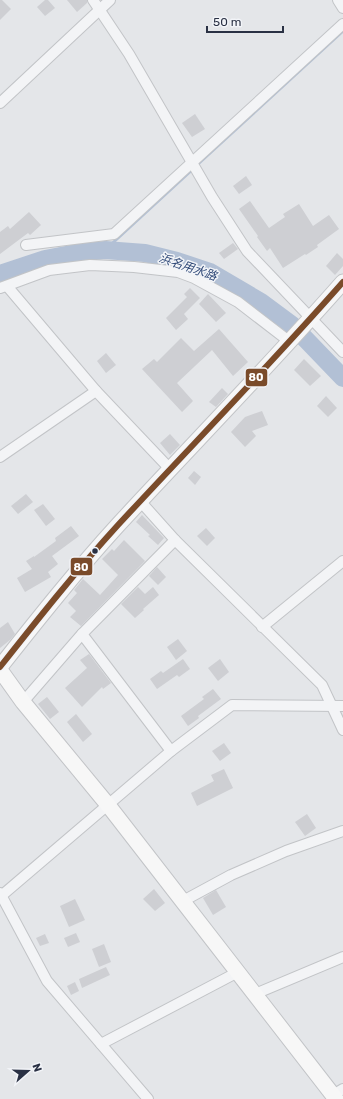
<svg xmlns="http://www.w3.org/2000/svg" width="343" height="1099" font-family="Rubik,'Noto Sans JP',sans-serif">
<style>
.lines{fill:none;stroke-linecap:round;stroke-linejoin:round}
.stream{stroke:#b2c0d5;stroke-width:3}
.river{stroke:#b2c0d5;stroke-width:18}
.building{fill:#cecfd3}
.street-casing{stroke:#c2c4c7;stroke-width:12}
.secondary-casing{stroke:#c2c4c7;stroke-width:17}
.street{stroke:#f3f4f6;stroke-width:10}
.secondary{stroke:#f7f7f7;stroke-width:15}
.bus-1-casing{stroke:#f2f4f8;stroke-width:9}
.bus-1{stroke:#7a4b2a;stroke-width:6}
.bus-dot{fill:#2a3144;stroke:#f2f4f8;stroke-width:1.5}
.labels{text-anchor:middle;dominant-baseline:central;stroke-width:3;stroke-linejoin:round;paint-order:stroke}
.water-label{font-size:12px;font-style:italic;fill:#324b79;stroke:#f2f4f8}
.line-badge{stroke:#f2f4f8;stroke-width:1.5}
.badge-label{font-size:11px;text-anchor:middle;font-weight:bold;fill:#fff}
</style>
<rect width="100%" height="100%" fill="#e4e6e9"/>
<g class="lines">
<g class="stream">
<polyline points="197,165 343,31"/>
<polyline points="105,250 193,169"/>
</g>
<polyline class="river" points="0,274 45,259 76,253 105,250 145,253 177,261 210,272 261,302 292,325 343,378"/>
</g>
<g class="building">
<polygon points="0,0 2,0 11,9 0,20"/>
<polygon points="45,0 48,0 55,8 45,16 37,7"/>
<polygon points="67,0 87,0 87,3 77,12"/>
<polygon points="195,114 205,129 192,137 182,123"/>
<polygon points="246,176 252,185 239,194 233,186"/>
<polygon points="250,201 269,228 285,217 283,214 299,204 313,226 329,215 339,229 317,245 318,247 306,255 305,254 283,268 270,248 267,251 257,237 258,236 239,209"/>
<polygon points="29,212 41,225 30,235 28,233 0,254 0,232 8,226 10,229"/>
<polygon points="233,243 238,249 224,259 219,253"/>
<polygon points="337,253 343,259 343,266 335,275 326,266"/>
<polygon points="190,288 200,298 184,314 188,319 176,330 166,318 187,297 184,294"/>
<polygon points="208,294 226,313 216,322 199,304"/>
<polygon points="219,329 248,362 233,376 212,350 177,383 193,401 182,412 142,369 154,359 157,362 181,338 194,351"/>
<polygon points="106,353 116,365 106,373 97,361"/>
<polygon points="304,359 321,376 310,386 294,370"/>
<polygon points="222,388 228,394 216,407 209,402"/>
<polygon points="326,396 337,408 328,417 317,406"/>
<polygon points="262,411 268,425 252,431 256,436 245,447 231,432 245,417"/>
<polygon points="170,434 180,445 170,455 160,443"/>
<polygon points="194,471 201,477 195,485 188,478"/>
<polygon points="26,494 33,502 18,514 11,506"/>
<polygon points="43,504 55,519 46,526 34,510"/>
<polygon points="142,515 164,538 158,545 148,536 150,535 136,522"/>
<polygon points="71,526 79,536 52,556 58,564 48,572 51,577 25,592 17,578 32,569 26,561 34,556 34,557 56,541 55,538"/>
<polygon points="206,528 215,538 207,546 197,536"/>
<polygon points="124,540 145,561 81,626 70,617 76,611 68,603 77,593 74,590 83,579 100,595 118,575 102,559 112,549 114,551"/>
<polygon points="157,567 166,577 158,585 149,576"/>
<polygon points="138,587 145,594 153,587 159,595 143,609 144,610 135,618 121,604"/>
<polygon points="8,622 15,634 10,640 0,648 0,628"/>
<polygon points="178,639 187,651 176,660 167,647"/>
<polygon points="89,654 111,683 103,689 102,687 82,707 65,688 87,668 80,660"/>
<polygon points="183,659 190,669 179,677 177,675 157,689 150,679 161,671 163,673"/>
<polygon points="220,659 229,672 218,681 208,668"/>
<polygon points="213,689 221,699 198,716 199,718 188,726 181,716 204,699 202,697"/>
<polygon points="47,697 59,712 50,719 38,704"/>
<polygon points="76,714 92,734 83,742 67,722"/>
<polygon points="224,743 231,753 220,761 212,751"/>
<polygon points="224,769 233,788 197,806 191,793 214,781 211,775"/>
<polygon points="307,814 316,828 305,836 295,822"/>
<polygon points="154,889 165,903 155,911 143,899"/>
<polygon points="216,890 226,907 213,915 203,898"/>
<polygon points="75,899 85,920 69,927 60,906"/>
<polygon points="76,933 80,942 68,947 64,938"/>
<polygon points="45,934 49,943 40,946 36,938"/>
<polygon points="104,944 111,962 99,967 92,949"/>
<polygon points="106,967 110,975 82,988 79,979"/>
<polygon points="75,982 79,991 71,995 67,986"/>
</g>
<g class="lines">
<defs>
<g id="street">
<polyline points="93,0 129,54 212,197 247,251 343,352"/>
<polyline points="338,0 343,8"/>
<polyline points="0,103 110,0"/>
<polyline points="26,245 114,234 343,24"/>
<polyline points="7,286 96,391 170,469"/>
<polyline points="0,288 49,270 90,265 134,267 178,272 194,278 238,302 290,342"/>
<polyline points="0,457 96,391"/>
<polyline points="141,502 175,540 322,685 343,730"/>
<polyline points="262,627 343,561"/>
<polyline points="82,634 171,751"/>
<polyline points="23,702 82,634 175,540"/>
<polyline points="0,893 47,981 148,1099"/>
<polyline points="0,897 171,751 232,705 343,706"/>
<polyline points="183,901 231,875 286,851 343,831"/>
<polyline points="255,994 343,957"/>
<polyline points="101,1044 238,972"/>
<polyline points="333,1095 343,1089"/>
</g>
<g id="secondary">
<path d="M0 667C38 619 76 571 118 525 193 444 270 365 343 282"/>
<polyline points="0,670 23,702 108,805 336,1099"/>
</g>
</defs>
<use href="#street" class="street-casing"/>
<use href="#secondary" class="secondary-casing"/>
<use href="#street" class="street"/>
<use href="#secondary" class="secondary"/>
<defs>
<path id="bus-1" d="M0 667C38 619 76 571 118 525 193 444 270 365 343 282"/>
</defs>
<use href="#bus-1" class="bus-1-casing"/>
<use href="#bus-1" class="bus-1"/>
</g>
<circle class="bus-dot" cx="95" cy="551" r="3.5"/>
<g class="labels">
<g class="water-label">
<text transform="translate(188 267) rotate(19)">浜名用水路</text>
</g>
</g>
<g class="line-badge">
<rect x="245" y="368" width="23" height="19" rx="4" fill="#7a4b2a"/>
<rect x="70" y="557" width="23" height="19" rx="4" fill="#7a4b2a"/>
</g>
<g class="badge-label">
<text x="256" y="381">80</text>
<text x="81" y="571">80</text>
</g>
<g transform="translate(28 1071) rotate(70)" stroke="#f2f4f8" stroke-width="3" paint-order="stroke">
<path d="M0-3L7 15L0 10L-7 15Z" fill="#2a3144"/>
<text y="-6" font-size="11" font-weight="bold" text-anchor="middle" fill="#2a3144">N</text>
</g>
<path d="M207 26v6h76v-6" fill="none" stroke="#2a3144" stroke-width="2"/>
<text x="213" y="26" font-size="12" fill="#2a3144" stroke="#f2f4f8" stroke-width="3" paint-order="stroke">50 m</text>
</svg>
